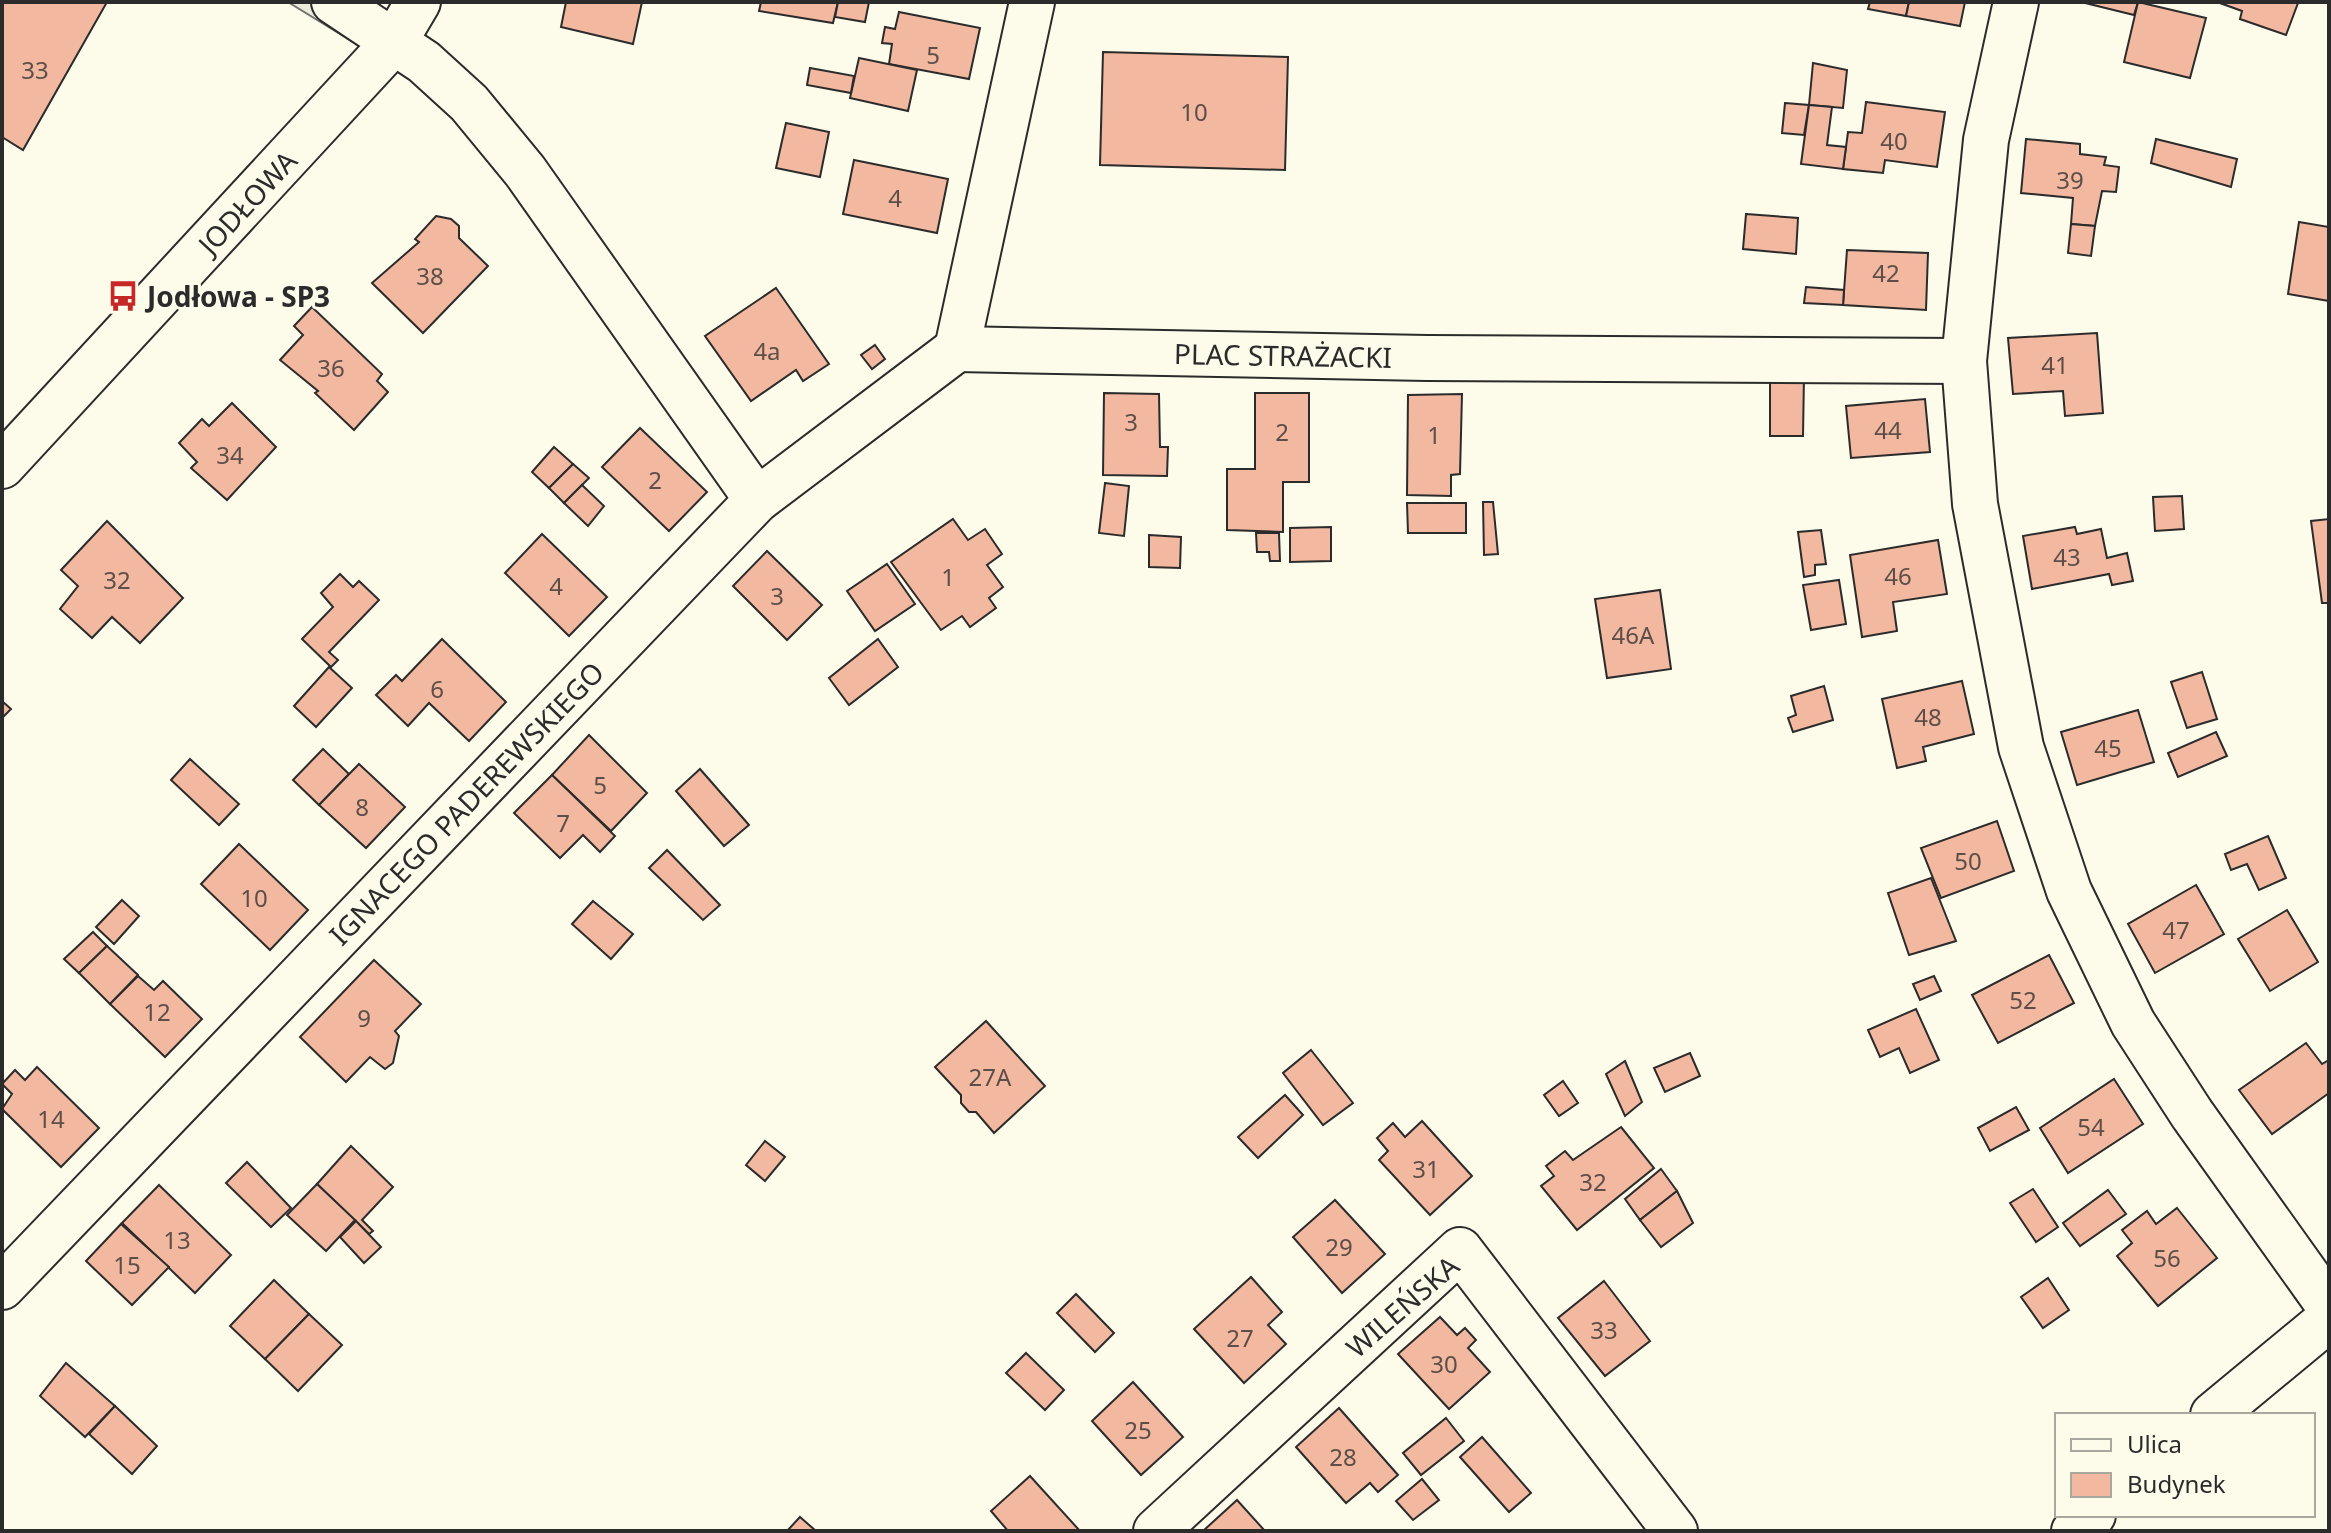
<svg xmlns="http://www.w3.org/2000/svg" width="2331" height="1533" font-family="'Noto Sans',sans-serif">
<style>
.green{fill:#ecebdb;stroke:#74746e;stroke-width:2}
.building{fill:#f2b8a0;stroke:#2b2b2b;stroke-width:2}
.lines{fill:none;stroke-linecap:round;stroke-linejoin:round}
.minor-casing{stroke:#2b2b2b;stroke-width:48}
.tertiary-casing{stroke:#2b2b2b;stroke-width:48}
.minor{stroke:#fdfbea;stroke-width:44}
.tertiary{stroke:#fdfbea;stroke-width:44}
.labels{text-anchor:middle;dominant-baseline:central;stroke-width:6;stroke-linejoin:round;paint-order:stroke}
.number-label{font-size:24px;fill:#5d4e48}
.street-label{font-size:28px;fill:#2b2b2b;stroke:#fdfbea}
.poi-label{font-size:28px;font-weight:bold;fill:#2b2b2b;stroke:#fdfbea;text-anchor:start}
</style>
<rect width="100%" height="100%" fill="#fdfbea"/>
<polygon class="green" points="288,2 379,2 353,42"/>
<g class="building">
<polygon points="2,2 107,2 23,150 2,137"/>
<polygon points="566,2 642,2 633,44 561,27"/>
<polygon points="761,2 838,2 833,23 759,11"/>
<polygon points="838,2 869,2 865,22 835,17"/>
<polygon points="1870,2 1909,2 1906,16 1868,9"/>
<polygon points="1909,2 1965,2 1960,26 1906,16"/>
<polygon points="2081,2 2138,2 2134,15"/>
<polygon points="2138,2 2206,18 2190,78 2124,62"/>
<polygon points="2217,2 2296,2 2298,3 2286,35 2240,19 2242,11"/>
<polygon points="899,12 980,28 969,79 889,64 892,44 882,43 885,27 895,29"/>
<polygon points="1103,52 1288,57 1285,170 1100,165"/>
<polygon points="859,58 917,70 908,111 850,98"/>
<polygon points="1813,63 1847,70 1843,108 1809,105"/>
<polygon points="810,68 854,76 851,93 807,85"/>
<polygon points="1866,102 1945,112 1937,167 1885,160 1883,173 1843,169 1848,132 1862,133"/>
<polygon points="1785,103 1809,105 1804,135 1782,133"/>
<polygon points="1809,105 1832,107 1827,145 1846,147 1843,169 1801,164"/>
<polygon points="786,123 829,132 820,177 776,168"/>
<polygon points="2026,139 2080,144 2080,154 2106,157 2104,165 2119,167 2116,192 2102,191 2095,226 2071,224 2073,198 2021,193"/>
<polygon points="2156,139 2237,159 2231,187 2151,163"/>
<polygon points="854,160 948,179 937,233 843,214"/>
<polygon points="1746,214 1798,218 1796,254 1743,249"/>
<polygon points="436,216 451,219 459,226 459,238 488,266 423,333 372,283 419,242 415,239"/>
<polygon points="2299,222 2329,227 2329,301 2288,294"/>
<polygon points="2071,224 2095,226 2091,256 2068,253"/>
<polygon points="1847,250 1928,253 1926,310 1843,305"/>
<polygon points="1806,287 1844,290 1843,305 1804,303"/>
<polygon points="776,288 829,364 803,381 796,370 751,401 705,336"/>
<polygon points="312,307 382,374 377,381 388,392 354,430 315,393 318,391 280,360 303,335 294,326"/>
<polygon points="2097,333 2103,413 2065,416 2063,391 2013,394 2008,338"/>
<polygon points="875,345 885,359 872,369 861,355"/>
<polygon points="1770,376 1804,376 1803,436 1770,436"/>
<polygon points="1104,393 1159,394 1160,447 1168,447 1167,476 1103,475"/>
<polygon points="1255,393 1309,393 1309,482 1283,482 1283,532 1227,530 1227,469 1255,469"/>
<polygon points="1462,394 1460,474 1451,475 1451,496 1407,495 1408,395"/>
<polygon points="1925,399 1930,452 1851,458 1846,406"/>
<polygon points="232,403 276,447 227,500 191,468 197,462 179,443 202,419 209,426"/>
<polygon points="640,428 707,492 669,531 602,467"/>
<polygon points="554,447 573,464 549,488 532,472"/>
<polygon points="573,464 589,478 564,503 549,488"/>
<polygon points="1105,483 1129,486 1124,536 1099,533"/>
<polygon points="582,485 604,506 588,526 564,503"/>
<polygon points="2182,496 2184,529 2155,531 2153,497"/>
<polygon points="1483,502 1493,502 1498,554 1484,555"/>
<polygon points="1407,503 1466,503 1466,533 1408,533"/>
<polygon points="953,519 968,540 985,529 1002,554 987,565 1003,587 989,598 996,608 970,627 962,616 941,630 891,562"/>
<polygon points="2329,519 2329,603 2322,603 2311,521"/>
<polygon points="107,521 183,598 140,643 112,617 92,638 60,609 78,586 61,570"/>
<polygon points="1331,527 1331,561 1290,562 1290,528"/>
<polygon points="2075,527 2077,534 2101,529 2107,558 2127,553 2133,581 2112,585 2109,574 2032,589 2023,536"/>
<polygon points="1821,530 1826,564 1815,565 1815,575 1804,577 1798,532"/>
<polygon points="1256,533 1279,533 1280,561 1270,561 1269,552 1257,552"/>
<polygon points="542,534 607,597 569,636 505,573"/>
<polygon points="1149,535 1181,537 1180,568 1149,567"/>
<polygon points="1938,540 1947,594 1893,602 1897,631 1862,637 1850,555"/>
<polygon points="767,551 822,605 787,640 733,586"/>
<polygon points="887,564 915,604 875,631 847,591"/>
<polygon points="340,574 353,587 359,581 379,600 329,652 338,660 331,667 302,639 333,607 321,593"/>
<polygon points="1839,580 1846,624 1811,630 1803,585"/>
<polygon points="1660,590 1671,669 1607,678 1595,599"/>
<polygon points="442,639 506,702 469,741 429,703 408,726 376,695 396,675 402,681"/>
<polygon points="878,639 898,667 849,705 829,678"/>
<polygon points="329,667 352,688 316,727 294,706"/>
<polygon points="2202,672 2217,719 2187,728 2171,682"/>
<polygon points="1962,681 1974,734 1923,747 1926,761 1897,768 1882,699"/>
<polygon points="1824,686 1833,720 1793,732 1788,718 1796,715 1791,696"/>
<polygon points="2,701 11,709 2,718"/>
<polygon points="2138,710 2154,762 2077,785 2061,732"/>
<polygon points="2216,732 2227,756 2178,777 2168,753"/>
<polygon points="589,735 647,793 611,831 552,775"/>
<polygon points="323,749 349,774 319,805 293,780"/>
<polygon points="190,759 239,804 219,825 171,780"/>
<polygon points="359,764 405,807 366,848 319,805"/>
<polygon points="700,769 749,825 724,846 676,791"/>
<polygon points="552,775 615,836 600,852 583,835 560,858 514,813"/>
<polygon points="1997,821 2014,871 1941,898 1921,848"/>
<polygon points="2268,836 2286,878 2259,890 2247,864 2231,870 2225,854"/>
<polygon points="239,844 308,910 270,950 201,884"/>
<polygon points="667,850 720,905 703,920 649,868"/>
<polygon points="1931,878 1956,941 1909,955 1888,893"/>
<polygon points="2196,885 2224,934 2155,973 2128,924"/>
<polygon points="122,900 139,916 114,944 96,927"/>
<polygon points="593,901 633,934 611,959 572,924"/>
<polygon points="2287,910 2318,962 2270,991 2238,939"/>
<polygon points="93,932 107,946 79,973 64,959"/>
<polygon points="107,946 138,975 110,1004 79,973"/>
<polygon points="2049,955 2074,1003 1998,1043 1972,995"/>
<polygon points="374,960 421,1004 395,1031 399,1036 393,1063 385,1069 370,1057 346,1082 300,1037"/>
<polygon points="138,976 154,990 163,981 202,1019 165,1057 110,1004"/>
<polygon points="1934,976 1941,991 1920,1000 1913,984"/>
<polygon points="1916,1009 1939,1060 1910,1073 1899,1048 1880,1057 1868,1030"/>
<polygon points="986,1021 1045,1086 994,1133 976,1112 969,1112 961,1103 961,1095 935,1067"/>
<polygon points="2306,1043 2322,1064 2329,1060 2329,1093 2272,1134 2239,1090"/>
<polygon points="1311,1050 1353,1103 1323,1125 1283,1073"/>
<polygon points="1690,1053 1700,1076 1665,1092 1654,1068"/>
<polygon points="1625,1061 1642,1102 1625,1116 1606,1074"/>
<polygon points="37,1067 99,1128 61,1167 2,1109 12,1094 2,1084 15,1070 25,1080"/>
<polygon points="2114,1079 2143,1124 2068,1173 2040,1128"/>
<polygon points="1563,1081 1578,1103 1559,1116 1544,1095"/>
<polygon points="1285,1095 1303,1115 1258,1158 1238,1137"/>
<polygon points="2016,1107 2029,1130 1990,1151 1978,1128"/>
<polygon points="1422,1121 1472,1176 1430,1215 1379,1160 1388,1151 1377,1138 1393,1123 1405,1137"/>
<polygon points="1621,1127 1654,1168 1577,1230 1541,1186 1554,1176 1546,1166 1565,1151 1573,1160"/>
<polygon points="765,1141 785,1157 765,1181 746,1165"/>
<polygon points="351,1146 393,1187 362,1220 373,1231 369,1234 317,1184"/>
<polygon points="247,1162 291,1208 271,1227 226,1183"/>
<polygon points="1661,1169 1677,1191 1640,1220 1625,1199"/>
<polygon points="317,1184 355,1220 326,1251 287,1215"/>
<polygon points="159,1185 231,1255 195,1293 122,1223"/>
<polygon points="2033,1189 2058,1227 2036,1242 2010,1203"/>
<polygon points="2108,1190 2126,1214 2080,1246 2063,1223"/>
<polygon points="1677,1191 1693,1223 1661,1247 1640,1220"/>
<polygon points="1335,1200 1385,1254 1342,1293 1293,1237"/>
<polygon points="2177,1208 2217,1258 2158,1306 2117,1256 2132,1243 2122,1230 2147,1211 2156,1224"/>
<polygon points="356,1221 381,1247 364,1263 340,1237"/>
<polygon points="121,1224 169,1267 132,1305 86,1261"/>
<polygon points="1251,1277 1282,1312 1268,1325 1286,1344 1244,1383 1194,1329"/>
<polygon points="2048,1278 2069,1310 2043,1328 2021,1297"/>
<polygon points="274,1280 309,1314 265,1359 230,1326"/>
<polygon points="1604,1281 1650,1341 1605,1376 1558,1318"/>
<polygon points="1076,1294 1114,1333 1095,1352 1057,1313"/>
<polygon points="309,1314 342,1345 298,1391 265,1359"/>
<polygon points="1440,1317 1457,1335 1465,1328 1476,1340 1468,1348 1490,1372 1449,1409 1398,1354"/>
<polygon points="1026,1353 1064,1390 1045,1410 1006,1373"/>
<polygon points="66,1363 115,1406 85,1437 40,1396"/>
<polygon points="1133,1382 1183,1437 1141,1475 1092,1421"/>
<polygon points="115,1406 157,1446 132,1474 89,1434"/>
<polygon points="1339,1408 1398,1475 1378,1492 1370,1483 1346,1503 1296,1447"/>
<polygon points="1446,1418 1464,1441 1421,1475 1403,1453"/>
<polygon points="1482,1437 1531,1493 1509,1512 1460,1457"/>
<polygon points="1030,1476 1080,1531 1008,1531 991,1511"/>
<polygon points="1422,1479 1439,1500 1413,1520 1396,1501"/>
<polygon points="1237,1500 1265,1531 1203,1531"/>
<polygon points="800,1517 816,1531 787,1531"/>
</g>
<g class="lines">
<defs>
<g id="minor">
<polyline points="334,2 424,62 469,103 525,171 757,500"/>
<polyline points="2016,2 1986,140 1964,361 1975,504 2021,747 2069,891 2133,1023 2192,1114 2329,1306"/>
<polyline points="957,349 1427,358 1964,361"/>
<polyline points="957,349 1032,2"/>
<polyline points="2,466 395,41 418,2"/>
<polyline points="2,1287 757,500 957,349"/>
<polyline points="1156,1531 1460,1250 1675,1531"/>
</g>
<g id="tertiary">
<polyline points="2213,1415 2329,1319"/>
<polyline points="2074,1531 2093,1515"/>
</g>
</defs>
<use href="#minor" class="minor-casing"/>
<use href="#tertiary" class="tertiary-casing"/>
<use href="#minor" class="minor"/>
<use href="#tertiary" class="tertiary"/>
</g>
<defs>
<symbol id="bus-bare" viewBox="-9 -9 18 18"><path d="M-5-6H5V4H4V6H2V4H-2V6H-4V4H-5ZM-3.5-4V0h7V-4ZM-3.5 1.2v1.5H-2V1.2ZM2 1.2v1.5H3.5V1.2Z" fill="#c62828" stroke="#fdfbea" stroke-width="2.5" paint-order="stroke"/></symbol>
</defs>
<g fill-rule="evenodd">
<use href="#bus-bare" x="101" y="274" width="44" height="44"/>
</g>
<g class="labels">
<g class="number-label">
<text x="933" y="54">5</text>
<text x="35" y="69">33</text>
<text x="1194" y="111">10</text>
<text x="1894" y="140">40</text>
<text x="2070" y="179">39</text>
<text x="895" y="197">4</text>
<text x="1886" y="272">42</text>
<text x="430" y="275">38</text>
<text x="767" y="350">4a</text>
<text x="2055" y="364">41</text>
<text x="331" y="367">36</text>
<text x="1131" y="421">3</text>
<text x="1888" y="429">44</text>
<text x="1282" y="431">2</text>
<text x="1434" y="434">1</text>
<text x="230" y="454">34</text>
<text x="655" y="479">2</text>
<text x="2067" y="556">43</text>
<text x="1898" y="575">46</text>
<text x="948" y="576">1</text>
<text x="117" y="579">32</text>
<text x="556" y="585">4</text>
<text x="777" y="595">3</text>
<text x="1633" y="634">46A</text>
<text x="437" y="688">6</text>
<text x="1928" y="716">48</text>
<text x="2108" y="747">45</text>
<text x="600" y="784">5</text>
<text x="362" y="806">8</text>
<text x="563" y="822">7</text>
<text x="1968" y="860">50</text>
<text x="254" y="897">10</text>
<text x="2176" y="929">47</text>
<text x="2023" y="999">52</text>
<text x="157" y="1011">12</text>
<text x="364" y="1017">9</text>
<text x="990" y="1076">27A</text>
<text x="51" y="1118">14</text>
<text x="2091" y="1126">54</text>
<text x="1426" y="1168">31</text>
<text x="1593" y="1181">32</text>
<text x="177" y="1239">13</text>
<text x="1339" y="1246">29</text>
<text x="2167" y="1257">56</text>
<text x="127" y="1264">15</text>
<text x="1604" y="1329">33</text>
<text x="1240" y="1337">27</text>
<text x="1444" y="1363">30</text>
<text x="1138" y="1429">25</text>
<text x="1343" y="1456">28</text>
</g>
<g class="street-label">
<text transform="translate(247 202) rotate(-47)">JODŁOWA</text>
<text transform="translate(1283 355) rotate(1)">PLAC STRAŻACKI</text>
<text transform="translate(466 803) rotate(-46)">IGNACEGO PADEREWSKIEGO</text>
<text transform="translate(1402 1306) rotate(-41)">WILEŃSKA</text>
</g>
<g class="poi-label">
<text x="147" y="296">Jodłowa - SP3</text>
</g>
</g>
<rect width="2331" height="1533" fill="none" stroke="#2b2b2b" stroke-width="8"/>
<rect x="2055" y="1413" width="260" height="104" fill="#fdfbea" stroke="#a9a89e" stroke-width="2"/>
<rect x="2071" y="1439" width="40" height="12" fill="#fdfbea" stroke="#a9a89e" stroke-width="2"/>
<text x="2127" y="1453" font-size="24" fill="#2b2b2b">Ulica</text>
<rect x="2071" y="1473" width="40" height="24" fill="#f2b8a0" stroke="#a9a89e" stroke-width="2"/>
<text x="2127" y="1493" font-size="24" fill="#2b2b2b">Budynek</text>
</svg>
